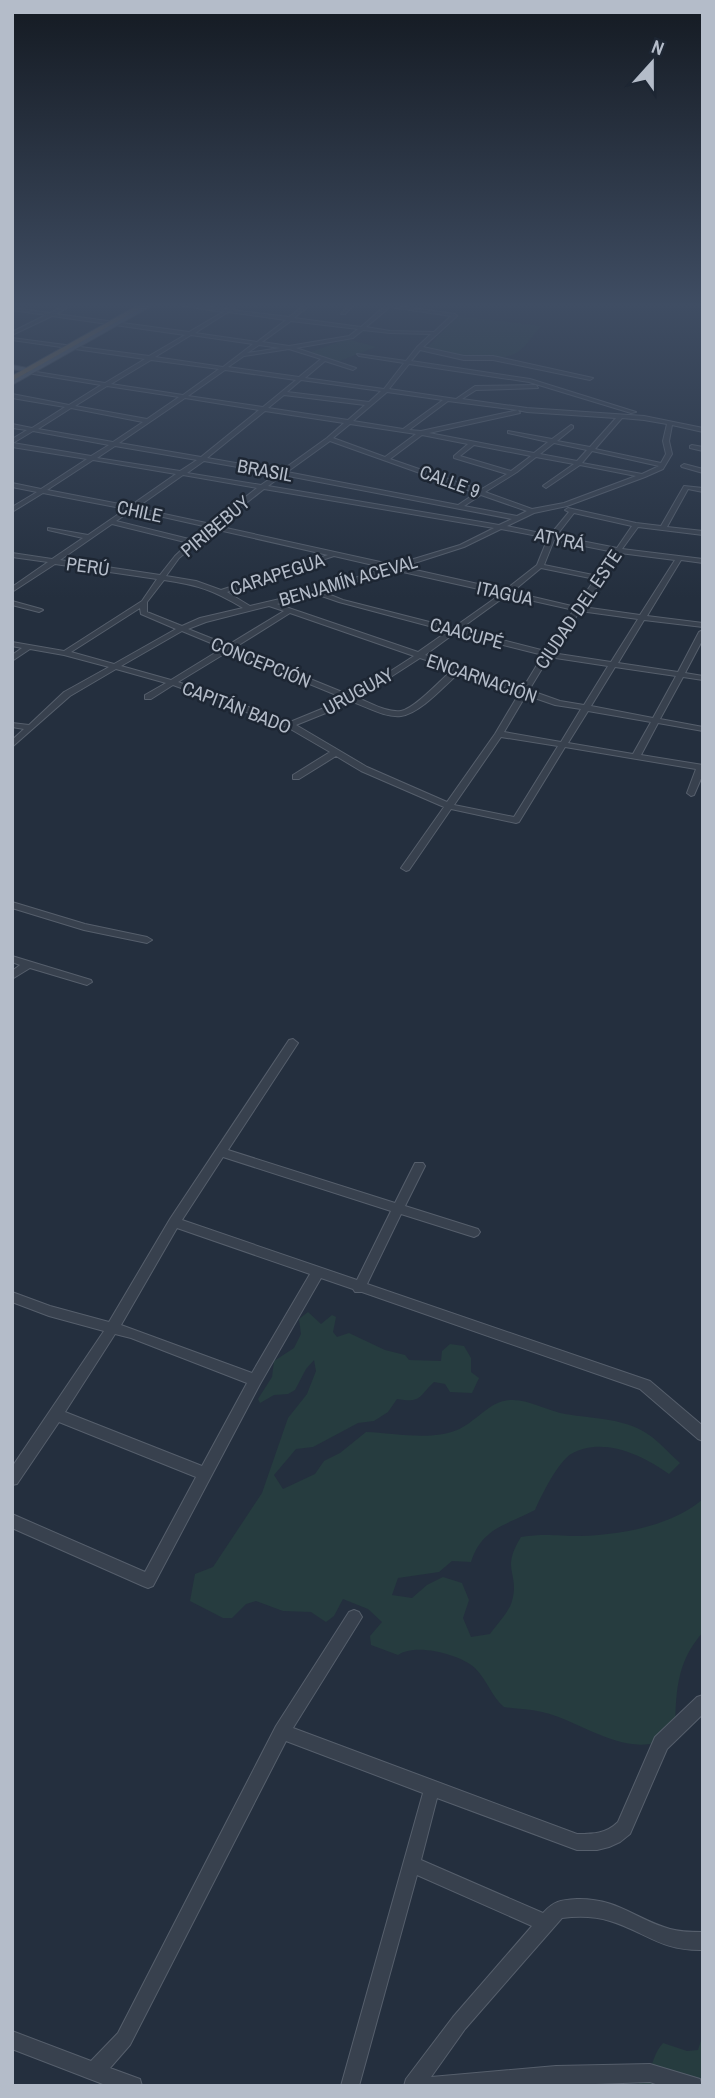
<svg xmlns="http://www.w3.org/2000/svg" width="715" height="2098" font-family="'Archivo Narrow',sans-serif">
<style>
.green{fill:#263c3f}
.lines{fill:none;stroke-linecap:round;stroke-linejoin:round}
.minor-casing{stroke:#565f6c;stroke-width:2}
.major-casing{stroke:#414a57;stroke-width:2}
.highway-casing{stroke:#434c59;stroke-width:2}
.minor{fill:#38414e;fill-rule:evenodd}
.major{fill:#56606e;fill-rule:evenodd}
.highway{fill:#746855;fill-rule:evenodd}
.labels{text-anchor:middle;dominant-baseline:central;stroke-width:5;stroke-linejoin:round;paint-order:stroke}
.far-street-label{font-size:19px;fill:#b4bcc9;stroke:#1d2633}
</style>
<rect width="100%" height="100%" fill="#242f3e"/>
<g class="green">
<path d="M458 316 541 326C534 334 527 345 519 351 497 367 451 353 428 347Z"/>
<polygon points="347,339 376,347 337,362 308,353"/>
<path d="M308 1312 321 1324 332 1315 336 1317 333 1332 337 1337 349 1333 385 1350 405 1355 409 1360 441 1361 442 1351 450 1344 464 1346 471 1358V1372L479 1378 472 1393 450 1392 445 1384 434 1382C418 1397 422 1403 397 1399L388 1412 374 1421 358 1423 313 1447 296 1449 274 1475 283 1489 315 1474 324 1461 340 1453 366 1432C393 1433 431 1441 457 1430 477 1422 490 1399 513 1400 530 1400 548 1411 565 1414 594 1419 628 1418 652 1437 662 1445 671 1455 680 1463L669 1474C643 1455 602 1436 571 1454 558 1462 541 1496 535 1510 506 1525 482 1528 471 1562L452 1561 439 1572 398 1578 392 1595 412 1598 427 1585 443 1577 462 1583 469 1600 463 1618 471 1637 490 1634C497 1624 509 1612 512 1601 520 1572 500 1571 521 1537 545 1533 558 1536 580 1536 620 1535 672 1526 703 1499V1632C675 1664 676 1694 675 1735 628 1763 586 1722 542 1712 529 1709 516 1709 504 1707 492 1697 487 1680 475 1668 459 1654 416 1643 398 1655L371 1645 370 1636 382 1622 368 1609 343 1599 334 1616 326 1622 311 1612 283 1611 256 1601 246 1604 232 1618H223L190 1601 195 1574 213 1567 262 1493 288 1418 307 1394 316 1371 314 1360 306 1369 295 1390 288 1394 274 1395 260 1403 258 1399 272 1377 274 1361 294 1348 301 1334 299 1319Z"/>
<path d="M703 2034V2086H635C654 2076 650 2057 663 2043L687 2051 698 2050Z"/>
</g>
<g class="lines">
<defs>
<g id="minor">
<path d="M68 304H74L56 314 189 332 223 312 172 304H186L227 309 235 304H241L232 310 289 317 306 304H311L294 318 361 327 385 306 383 304 455 314 457 316 423 347 464 356H493L593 378 590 380 493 360H464L420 350 411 361 530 379 636 412 631 413 529 382 409 364 389 389 456 399 475 386 536 385 538 388 476 390 462 399 527 408 644 416 703 428V432L672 425 669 441 672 454 663 469 645 477 567 506 534 513 507 526 550 535 569 512 565 510 568 508 636 523 661 526 684 486 703 488V492L688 489 667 527 703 531V535L638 527 622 549 703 559V563L681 560 647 616 703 623V627L644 620 618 663 678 672 699 632 703 630V639L685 673 703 676V680L683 677 660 719 703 727V731L658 723 641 755 703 765V774L694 795 691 796 687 793 696 769 565 747 519 822 516 823 451 809 409 870 406 871 401 868 444 807 361 771 336 756 299 779H293V775L330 752 287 727 173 685 151 699H145V695L166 683 116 669 70 696 12 747V740L24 729 12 727V723L29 725 64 692 109 667 64 655 30 649 12 661V655L22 648 12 646V642L64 651 142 601 157 579 55 564 12 592V587L48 562 12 557V553L52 559 83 538 48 530V528L88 535 126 509 43 493 12 512V507L37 492 12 487V483L41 489 87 459 12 447V439L27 430 12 428V424L32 428 65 407 12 398V394L69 405 101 385 21 372 24 370 105 383 145 359 12 340V338L149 356 185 335 52 316 12 335V332L46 315 12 310V308L50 313ZM390 307 451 316 434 332 390 331 366 327ZM228 312 286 320 257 342 195 333ZM291 321 358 329 349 336 289 346 262 342ZM363 330 390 333 431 334 417 347 406 361 357 354 359 356 404 363 384 389 305 378 325 361 353 370 356 368 296 348 353 338ZM191 335 253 344 223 367 155 357ZM259 345 280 348 247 353ZM289 349 321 359 299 377 228 367 244 356ZM151 360 219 369 183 395 111 384ZM225 370 296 380 263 407 188 396ZM301 380 381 391 369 402 287 392ZM107 386 179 397 147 419 75 406ZM387 392 443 400 403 429 353 421ZM284 395 365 405 348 420 268 408ZM185 398 259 410 201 457 119 443ZM448 401 518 410 421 431 409 430ZM71 408 143 422 113 442 38 429ZM518 410 527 412 616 418 590 447 557 441 573 428V426L571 425 552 439 508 431V433L548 442 534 453 429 433 520 413ZM265 411 344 423 327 438 281 471 207 458ZM622 418 644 420 667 424 663 441 666 454 661 463 595 449ZM350 424 416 434 385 457 333 438ZM33 431 109 445 91 456 13 443ZM422 435 468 444 454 456V458L507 474 480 490 390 459ZM330 441 476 493 458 505 287 472ZM554 443 587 450 577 461 540 454ZM474 445 531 456 511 471 460 456ZM115 446 197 460 180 471 97 458ZM592 451 659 466 642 474 582 463ZM536 457 574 464 544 485 543 486 546 488 580 465 636 476 564 503 532 509 485 492 517 472ZM93 460 176 474 130 506 47 490ZM204 461 277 474 261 485 187 473ZM183 475 257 488 211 524 136 508ZM283 475 512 519 499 525 268 486ZM264 489 494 528 460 545 394 565 217 526ZM481 495 527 511 517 516 464 506ZM132 510 208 527 193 540 116 521ZM574 513 632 526 617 548 556 536ZM112 524 189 543 175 556 160 575 60 560ZM214 529 328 555 221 590 196 581 166 576 179 558ZM501 529 548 538 537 565 505 590 402 567 464 547ZM554 540 614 552 598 576 544 565ZM620 553 675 560 640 615 583 607ZM334 556 386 568 314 591 250 606 227 592ZM541 568 595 579 576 607 512 592ZM394 570 501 594 453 628 343 600 323 592ZM164 580C198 585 213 590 243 608L200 618 182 626 147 612V602ZM316 594 339 602 448 631 418 652 277 604ZM507 595 574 610 545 651 460 629ZM269 606 284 611 228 645 188 629 206 622ZM140 608 141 614 176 629 114 664 71 652ZM580 611 638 619 611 662 552 653ZM290 613 414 656 352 696 234 648ZM182 631 223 648 171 680 121 666ZM455 633 543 655 523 688 425 655ZM229 651 346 699 290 722 178 682ZM549 657 608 666 584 705 560 701 529 690ZM420 658 453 669C442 679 414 709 401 711 387 713 371 703 358 698ZM615 667 676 676 653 718 591 706ZM460 672 520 692 495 734 447 802 367 767 296 725 353 702C367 707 386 718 401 716 421 713 445 685 460 672ZM526 695 555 705 581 709 561 742 504 732ZM588 711 651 722 633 754 568 743ZM501 737 558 746 514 817 454 805Z"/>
<polygon points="350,304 355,304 345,314 341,314"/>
<polygon points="692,445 703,447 703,451 690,448 690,446"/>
<polygon points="684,464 703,469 703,473 682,467 681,466"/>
<polygon points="12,601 41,609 43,610 39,612 12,605"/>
<polygon points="12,902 85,924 147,937 152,940 147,943 84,930 12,908"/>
<polygon points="12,956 91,980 92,982 87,985 30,968 12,979 12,971 20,965 12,962"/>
<path d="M293 1039 298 1043 228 1150 395 1203 415 1163H423L425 1166 405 1206 478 1229 480 1232 478 1235 474 1237 401 1214 367 1284 650 1381 703 1426V1441L698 1439 640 1389 362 1292H355L353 1289 321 1278 260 1384 153 1586 148 1588 143 1586 12 1528V1514L145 1572 196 1477 59 1422 17 1484 12 1485V1467L104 1331 49 1316 12 1302V1292L50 1306 109 1322 170 1219 289 1040ZM223 1157 391 1211 357 1280 182 1220ZM177 1228 310 1274 252 1373 121 1325ZM115 1334 131 1338 247 1383 202 1466 65 1412Z"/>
<path d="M354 1610 359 1612 362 1617 359 1622 293 1728 577 1834C593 1834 606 1834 618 1822L655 1737 697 1697 703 1695V1714L667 1749 630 1834 620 1842 609 1847 597 1850H577L437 1798 421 1860 543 1913C554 1901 560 1900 577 1899 617 1898 635 1919 670 1929 681 1932 692 1932 703 1932V1950C660 1951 646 1932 610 1921 594 1916 578 1916 562 1918L465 2029 431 2077 556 2066 650 2064 700 2079 702 2086H661L650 2082 540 2086H404L406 2079 453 2017 532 1926 417 1875 359 2086H341L423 1793 286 1741 130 2045 110 2068 140 2079 142 2086H108L12 2049V2031L91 2061 118 2033 276 1726 349 1612Z"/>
</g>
<polygon id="major" points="148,304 155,304 12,385 12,380 28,372 12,369 12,365 32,369"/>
<polygon id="highway" points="140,304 148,304 12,381 12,376"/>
</defs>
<use href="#minor" class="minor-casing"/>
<use href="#major" class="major-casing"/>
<use href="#highway" class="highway-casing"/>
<use href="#minor" class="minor"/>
<use href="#major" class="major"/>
<use href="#highway" class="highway"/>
</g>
<linearGradient id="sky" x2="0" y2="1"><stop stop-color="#141a22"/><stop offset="0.51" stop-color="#3f4d63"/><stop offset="1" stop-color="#3f4d63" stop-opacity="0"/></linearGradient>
<rect width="715" height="598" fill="url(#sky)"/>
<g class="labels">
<g class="far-street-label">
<text transform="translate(265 470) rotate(10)">BRASIL</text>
<text transform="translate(450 481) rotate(20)">CALLE 9</text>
<text transform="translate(140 511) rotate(12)">CHILE</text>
<text transform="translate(215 526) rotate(-40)">PIRIBEBUY</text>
<text transform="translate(560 539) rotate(12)">ATYRÁ</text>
<text transform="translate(88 566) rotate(8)">PERÚ</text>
<text transform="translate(277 574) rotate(-18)">CARAPEGUA</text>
<text transform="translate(348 580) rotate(-16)">BENJAMÍN ACEVAL</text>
<text transform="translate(505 593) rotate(12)">ITAGUA</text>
<text transform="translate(578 609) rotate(-56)">CIUDAD DEL ESTE</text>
<text transform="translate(467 633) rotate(15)">CAACUPÉ</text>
<text transform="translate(261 662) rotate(22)">CONCEPCIÓN</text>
<text transform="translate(482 678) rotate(19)">ENCARNACIÓN</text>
<text transform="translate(358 691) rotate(-29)">URUGUAY</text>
<text transform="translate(237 707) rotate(21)">CAPITÁN BADO</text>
</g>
</g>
<rect width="715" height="2098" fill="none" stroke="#b4bcc9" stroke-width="28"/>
<g transform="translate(652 63) rotate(21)" stroke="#1d2633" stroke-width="5" paint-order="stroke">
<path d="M0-5L12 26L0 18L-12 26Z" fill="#b4bcc9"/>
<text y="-10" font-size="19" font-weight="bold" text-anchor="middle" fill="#b4bcc9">N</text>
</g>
</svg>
